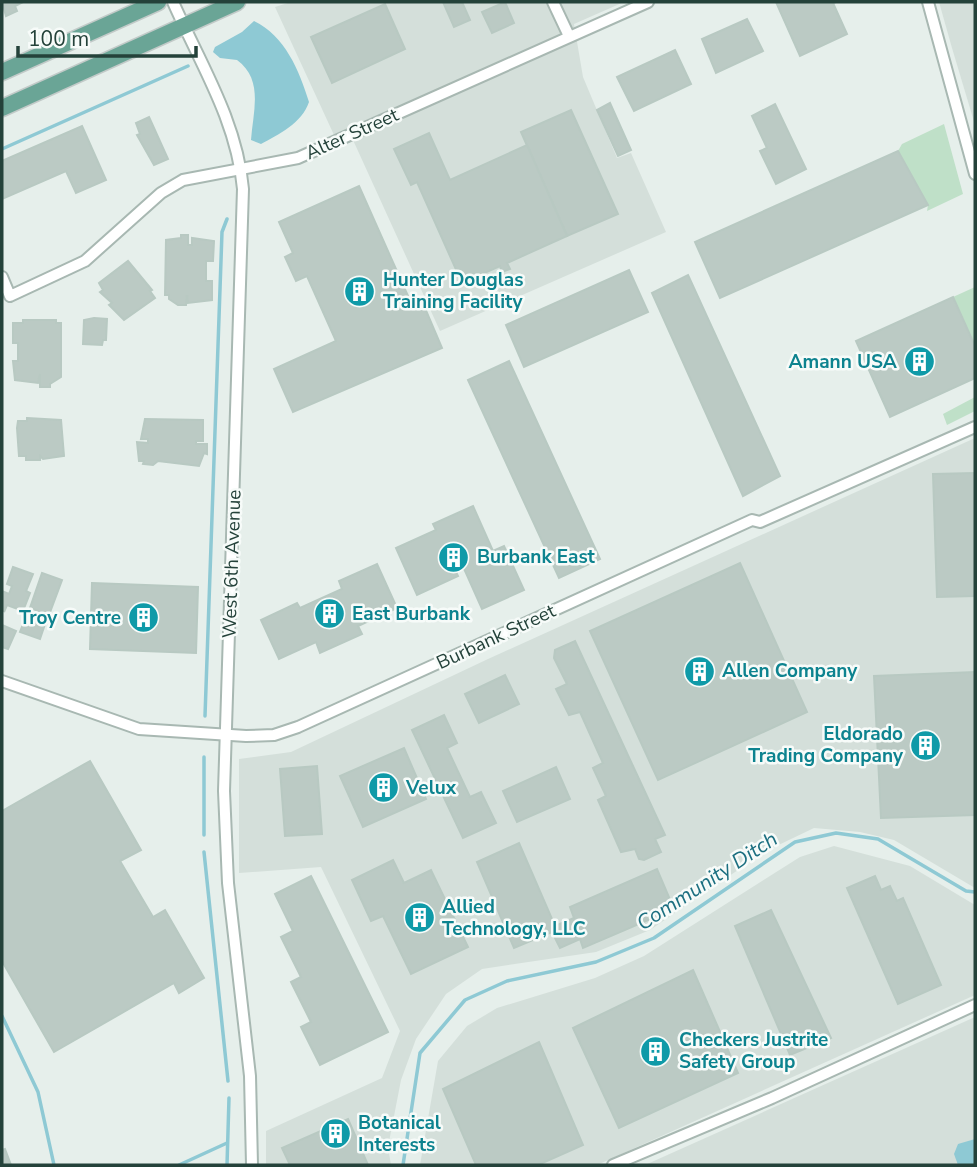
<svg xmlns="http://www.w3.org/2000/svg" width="977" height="1167" font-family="'Nunito Sans',sans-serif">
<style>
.built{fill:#d4dfda}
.green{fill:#bfe0c8}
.water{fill:#8ec9d4}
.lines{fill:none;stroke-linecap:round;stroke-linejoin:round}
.stream{stroke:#8ec9d4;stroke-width:3.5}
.building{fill:#bbcac4;stroke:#b8c9c2;stroke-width:2}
.minor-casing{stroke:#a8b8b2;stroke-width:14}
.primary-casing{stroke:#c2cac8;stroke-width:19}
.minor{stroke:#fff;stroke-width:10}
.primary{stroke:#6aa596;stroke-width:16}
.labels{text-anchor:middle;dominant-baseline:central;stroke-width:5;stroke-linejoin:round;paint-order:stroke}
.street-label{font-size:19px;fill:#24423a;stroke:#f7fbf9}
.culture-label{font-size:19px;font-weight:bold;fill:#0d838f;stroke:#f7fbf9;text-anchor:start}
.water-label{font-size:21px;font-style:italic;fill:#1c6f80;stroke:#f7fbf9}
</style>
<rect width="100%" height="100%" fill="#e6efeb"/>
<g class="built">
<polygon points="291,2 624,2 574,24 583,77 617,158 631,153 666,232 440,331 348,129 334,135 275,7"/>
<polygon points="939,2 975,2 975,125 952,48"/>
<polygon points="975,438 975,888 894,840 860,832 814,828 766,851 650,930 596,952 482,969 446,994 416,1039 401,1080 388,1147 391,1165 266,1165 266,1131 382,1078 400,1031 321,867 239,873 239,759 291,752 488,659"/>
<polygon points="834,846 910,866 975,905 975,995 597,1165 420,1165 438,1061 467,1026 497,1008 595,978 644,956 800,857"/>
<polygon points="975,1017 975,1165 645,1165"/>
</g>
<g class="green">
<polygon points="944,124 963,194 927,211 928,205 898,151 902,144"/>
<polygon points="975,287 975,345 953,297"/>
<polygon points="975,397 975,411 947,425 943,414"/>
</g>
<g class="water">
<path d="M254 21C285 36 299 70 309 102 302 123 278 135 261 144L251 140C253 111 264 80 237 60L220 58 213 52 215 47 242 32Z"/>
<polygon points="975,1139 975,1165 958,1165 954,1154 958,1144"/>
</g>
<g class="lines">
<g class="stream">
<polyline points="2,149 188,66"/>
<polyline points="205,716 222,232 227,219"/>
<polyline points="204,835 204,757"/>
<polyline points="204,852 228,1081"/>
<polyline points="2,1016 38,1092 54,1165"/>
<polyline points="179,1165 227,1143"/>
<polyline points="227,1165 229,1098"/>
<polyline points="403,1165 420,1053 465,1000 507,981 596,962 654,938 795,842 836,833 878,839 966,891 975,892"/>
</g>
</g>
<g class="building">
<polygon points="2,2 23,2 15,6 17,11 6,16"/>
<polygon points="443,2 462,2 470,20 454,27"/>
<polygon points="505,2 514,23 492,33 482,12"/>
<polygon points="776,2 836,2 833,3 847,34 800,56"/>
<polygon points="385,4 405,49 332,83 311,37"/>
<polygon points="747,19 763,51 716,73 702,39"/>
<polygon points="675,50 691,84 634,111 617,77"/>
<polygon points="610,103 631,150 618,156 597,110"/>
<polygon points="775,104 806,169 776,184 760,151 767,148 752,116"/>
<polygon points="571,110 618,214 567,236 521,132"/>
<polygon points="149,117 168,159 154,165 137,135 140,134 136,123"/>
<polygon points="82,126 106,180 76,193 66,171 2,199 2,161"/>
<polygon points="429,133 450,180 527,145 567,236 507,263 510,269 502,272 500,266 462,283 417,182 411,185 394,149"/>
<polygon points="898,151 928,205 720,298 695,242"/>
<polygon points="359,186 412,305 422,301 442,348 293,412 274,369 336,341 307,276 296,281 285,257 293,253 279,222"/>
<polygon points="181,235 188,235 188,245 192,245 192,238 214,241 213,261 206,261 206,281 212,281 212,300 188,303 187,295 186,305 178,305 169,299 169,295 165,295 166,240 181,238"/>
<polygon points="128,261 152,290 150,291 155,298 124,320 109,305 112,303 100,292 103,290 99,283"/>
<polygon points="629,270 648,312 524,367 506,325"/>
<polygon points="688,275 780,476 743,496 652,293"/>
<polygon points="953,297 975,346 975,378 890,417 856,341"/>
<polygon points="94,318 107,319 106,340 103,340 102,345 83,344 84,320"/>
<polygon points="23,320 56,320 56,323 61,323 61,377 50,384 50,387 40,387 40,374 38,383 15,380 13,361 18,361 18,343 13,343 13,323 23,323"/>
<polygon points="509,361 600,559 559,578 468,380"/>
<polygon points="27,418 61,420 64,456 43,459 40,456 40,460 26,460 26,456 19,456 17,428 18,421 27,421"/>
<polygon points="145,419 203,420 203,441 196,441 196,444 207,444 207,454 204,453 199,466 158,461 153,465 143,464 144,461 139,461 137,442 148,443 148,439 141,439"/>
<polygon points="975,473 975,596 937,597 933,474"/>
<polygon points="473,506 493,551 504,546 524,590 482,609 462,564 454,568 458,576 417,595 396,548 436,530 433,524"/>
<polygon points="740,563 807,712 658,780 590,631"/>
<polygon points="377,564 397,608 358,626 362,634 320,653 316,642 279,659 261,620 297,603 300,608 342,589 339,581"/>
<polygon points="13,567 33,574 26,591 30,593 23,611 7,605 4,612 2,591 9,594 12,586 7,584"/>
<polygon points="42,573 62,580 49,615 30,608"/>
<polygon points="92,583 198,587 196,653 90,649"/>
<polygon points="27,614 46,621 40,639 20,632"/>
<polygon points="2,625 16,631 8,649 2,647"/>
<polygon points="575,641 665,835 655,839 661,852 644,860 639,859 635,849 621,852 598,800 606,796 593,768 603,763 580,712 569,715 556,689 567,684 554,658 555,650"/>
<polygon points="975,672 975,815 881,818 874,676"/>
<polygon points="505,675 519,704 479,723 465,694"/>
<polygon points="444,715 457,743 447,748 470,797 481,792 496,823 463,838 412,730"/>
<polygon points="404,748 426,799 363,827 340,776"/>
<polygon points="90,761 141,850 120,861 153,917 165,910 204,978 179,993 174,983 54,1052 2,961 2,811"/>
<polygon points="317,766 322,834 285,836 280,769"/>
<polygon points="556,767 570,799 517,822 503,791"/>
<polygon points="519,843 555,926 574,918 570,907 657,869 674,909 583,948 580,939 560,948 552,932 514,948 477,862"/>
<polygon points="393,860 404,883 431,870 468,947 411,974 383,916 371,921 352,880"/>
<polygon points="311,876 388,1032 320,1065 301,1027 311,1022 291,982 301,977 281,937 293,931 275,894"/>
<polygon points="875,876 881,890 890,886 897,901 903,898 941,985 898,1004 847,888"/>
<polygon points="771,910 831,1038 790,1055 735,926"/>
<polygon points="693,970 738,1073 619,1128 573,1028"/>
<polygon points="539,1042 583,1145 538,1165 476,1165 443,1089"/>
<polygon points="348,1119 368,1165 290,1165 282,1148"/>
<polygon points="5,1149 11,1165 2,1165 2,1150"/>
</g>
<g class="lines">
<defs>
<g id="minor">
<path d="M173 2C200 63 237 121 243 189L224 791 228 883 250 1076 252 1165"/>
<polyline points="553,2 569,36"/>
<polyline points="928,2 975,174"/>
<polyline points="2,277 10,296 85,261 161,193 183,180 298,158 648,2"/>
<polyline points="2,681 139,729 246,736 274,735 298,727 752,520 760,522 975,427"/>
<polyline points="613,1165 772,1098 975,1005"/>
</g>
<g id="primary">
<polyline points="2,72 158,2"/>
<polyline points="2,108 237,2"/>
</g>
</defs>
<use href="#minor" class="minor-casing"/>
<use href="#primary" class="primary-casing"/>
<use href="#minor" class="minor"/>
<use href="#primary" class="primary"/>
</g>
<defs>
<symbol id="building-disc" viewBox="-11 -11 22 22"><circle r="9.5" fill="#0f9aa8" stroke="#f7fbf9"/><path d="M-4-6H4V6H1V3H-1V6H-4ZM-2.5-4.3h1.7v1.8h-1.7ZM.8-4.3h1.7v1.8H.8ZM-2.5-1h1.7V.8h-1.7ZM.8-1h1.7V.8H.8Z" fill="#fff"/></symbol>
</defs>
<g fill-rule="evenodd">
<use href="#building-disc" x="342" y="274" width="35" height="35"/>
<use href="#building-disc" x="902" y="344" width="35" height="35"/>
<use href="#building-disc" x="436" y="540" width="35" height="35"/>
<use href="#building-disc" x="312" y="596" width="35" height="35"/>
<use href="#building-disc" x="126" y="600" width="35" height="35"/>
<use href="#building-disc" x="682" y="654" width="35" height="35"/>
<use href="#building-disc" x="908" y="728" width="35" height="35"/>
<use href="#building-disc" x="366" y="770" width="35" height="35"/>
<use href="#building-disc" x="402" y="900" width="35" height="35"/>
<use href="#building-disc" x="638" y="1034" width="35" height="35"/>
<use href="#building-disc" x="318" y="1116" width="35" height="35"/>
</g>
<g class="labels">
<g class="street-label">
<text transform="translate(352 134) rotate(-24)">Alter Street</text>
<text transform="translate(232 564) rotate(-88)">West 6th Avenue</text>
<text transform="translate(496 637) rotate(-25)">Burbank Street</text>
</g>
<g class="culture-label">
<text x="383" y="280">Hunter Douglas<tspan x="383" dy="22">Training Facility</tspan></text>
<text x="897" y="362" text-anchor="end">Amann USA</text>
<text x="477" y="557">Burbank East</text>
<text x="352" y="614">East Burbank</text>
<text x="121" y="618" text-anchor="end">Troy Centre</text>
<text x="722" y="671">Allen Company</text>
<text x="903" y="734" text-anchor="end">Eldorado<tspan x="903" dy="22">Trading Company</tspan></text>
<text x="406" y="788">Velux</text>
<text x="442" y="907">Allied<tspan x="442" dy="22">Technology, LLC</tspan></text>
<text x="679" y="1040">Checkers Justrite<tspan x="679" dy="22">Safety Group</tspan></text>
<text x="358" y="1123">Botanical<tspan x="358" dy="22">Interests</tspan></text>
</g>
<g class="water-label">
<text transform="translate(707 881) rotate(-33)">Community Ditch</text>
</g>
</g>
<rect width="977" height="1167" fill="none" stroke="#24423a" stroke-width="7"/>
<path d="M18 46v10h178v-10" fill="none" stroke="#24423a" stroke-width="3.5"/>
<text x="28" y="46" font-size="21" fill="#24423a" stroke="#f7fbf9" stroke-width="5" paint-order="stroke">100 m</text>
</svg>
